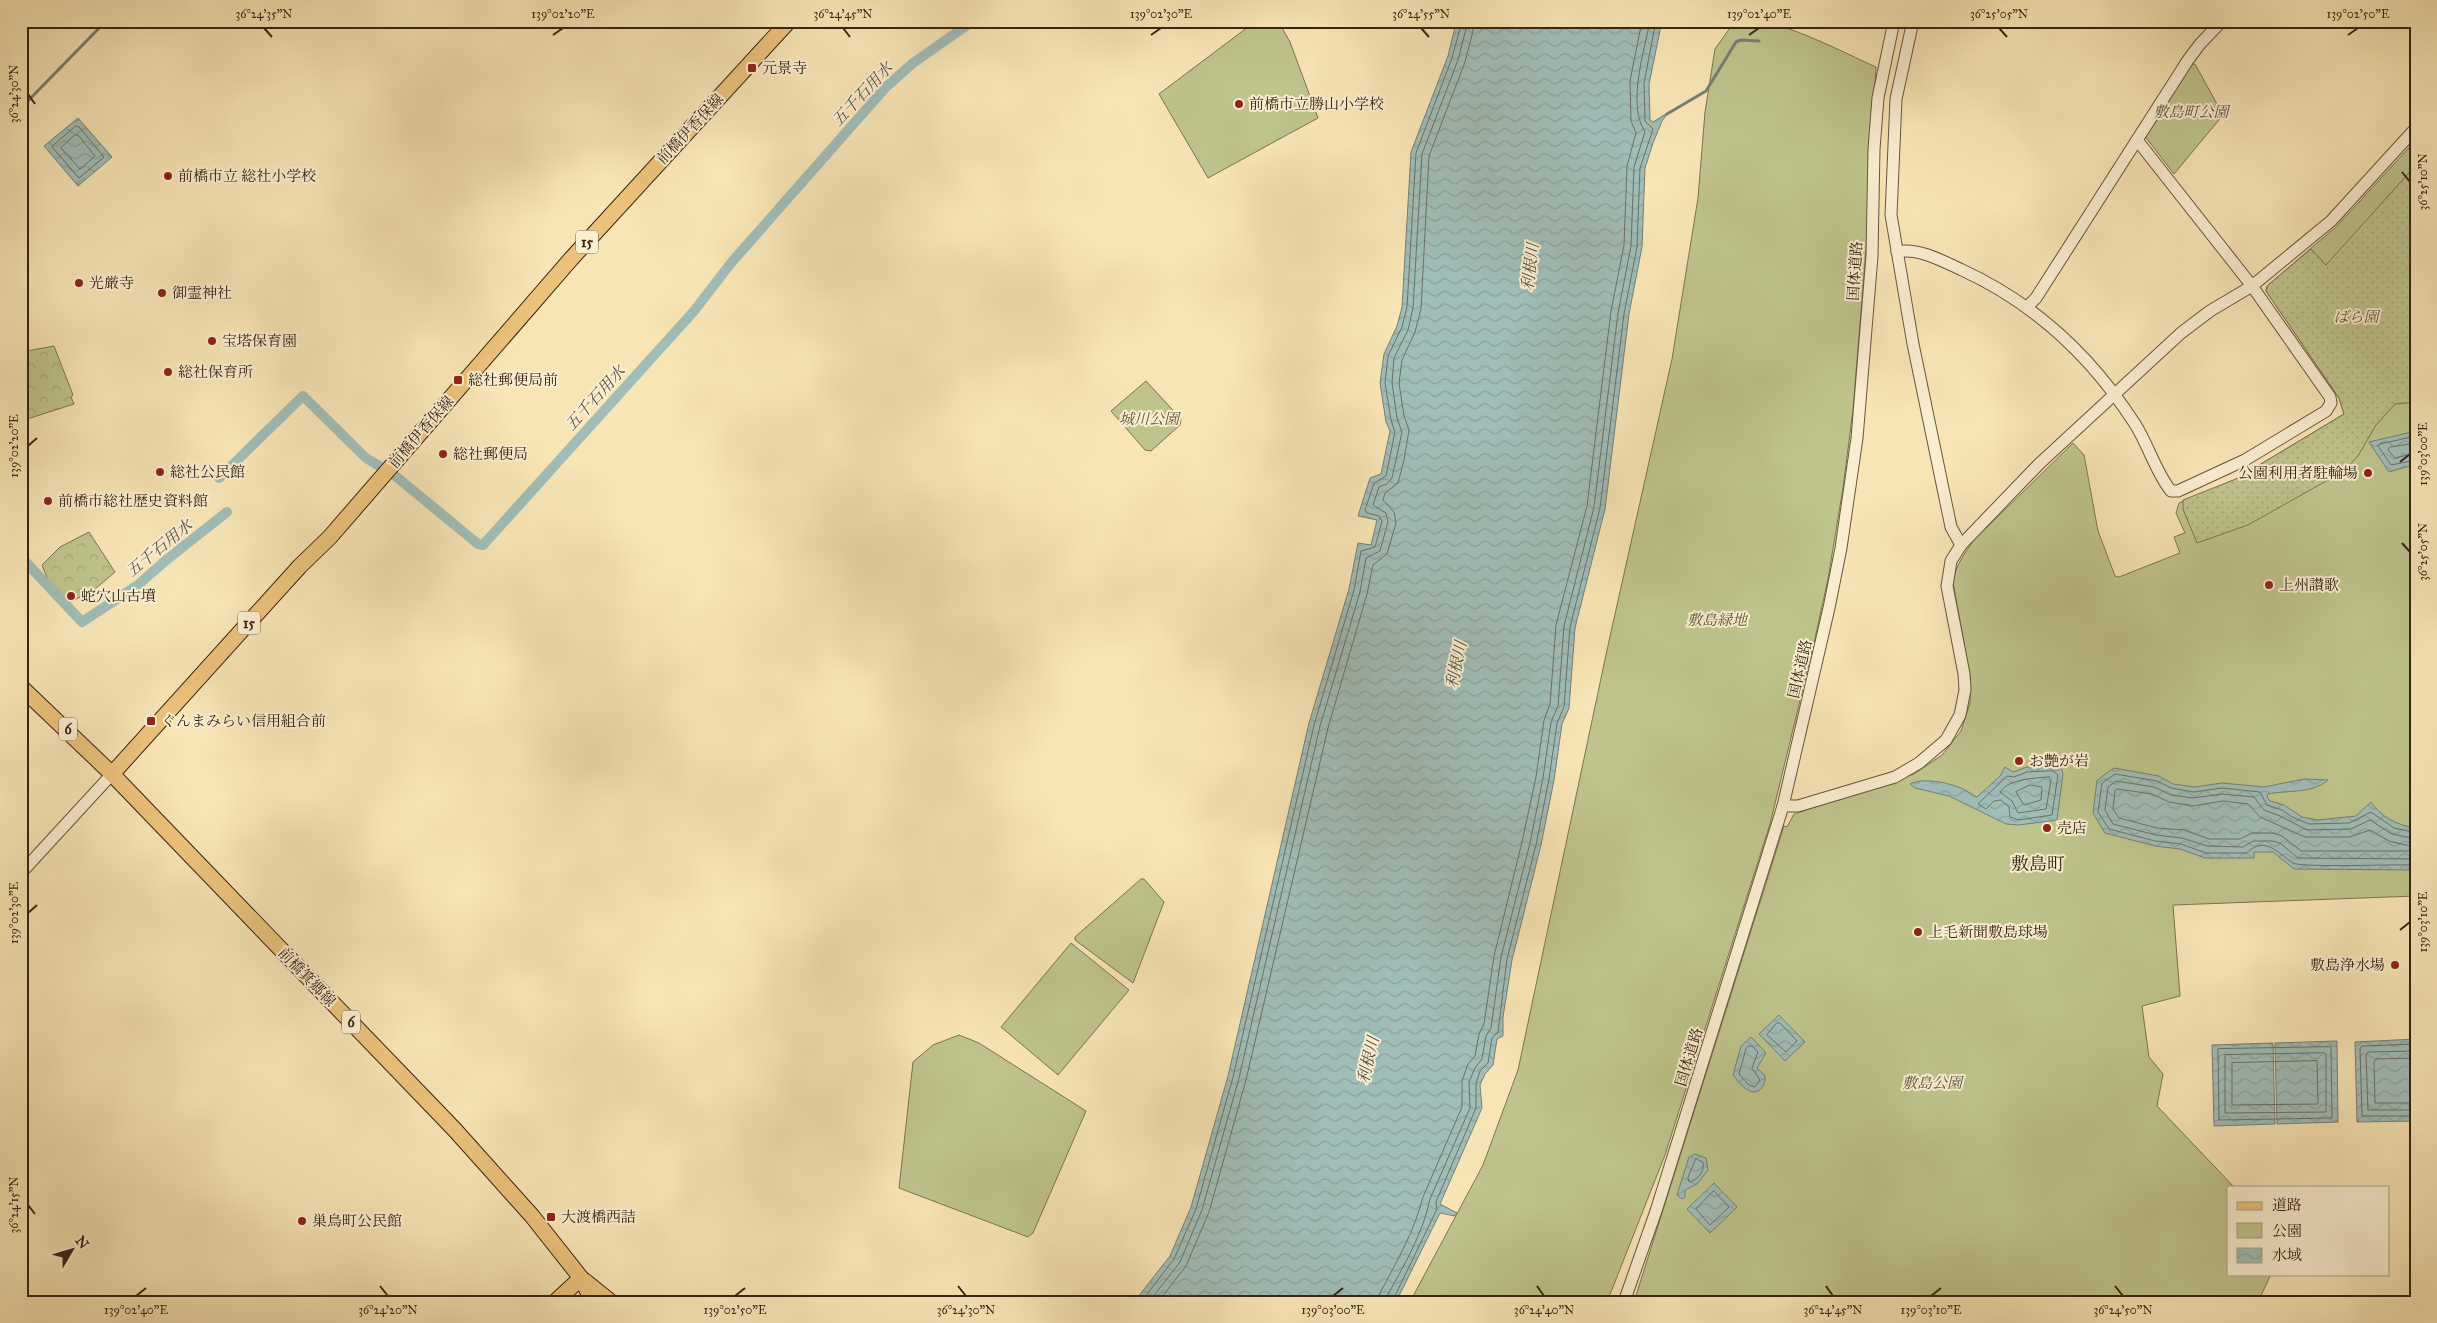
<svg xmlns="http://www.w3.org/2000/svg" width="2437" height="1323" font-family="'IM FELL Great Primer','Noto Serif JP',serif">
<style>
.forest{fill:url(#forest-crowns);stroke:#7b7450}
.park{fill:#bfc48c;stroke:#7b7450}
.garden{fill:url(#garden-dots);stroke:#7b7450}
.water{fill:url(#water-waves);stroke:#767f76}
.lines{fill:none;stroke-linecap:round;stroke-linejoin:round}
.shore{stroke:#6c7066;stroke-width:1}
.stream{stroke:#767f76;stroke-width:3}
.canal{stroke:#a0bdb7;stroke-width:10}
.minor-casing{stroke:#67543c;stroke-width:13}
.major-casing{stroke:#372314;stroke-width:17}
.minor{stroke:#faeed0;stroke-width:11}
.major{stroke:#ecc27b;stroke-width:15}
.ticks{fill:none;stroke:#372314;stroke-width:2}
.poi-dot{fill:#8f2418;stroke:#faeed0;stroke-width:2}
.labels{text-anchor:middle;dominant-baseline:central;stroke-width:4;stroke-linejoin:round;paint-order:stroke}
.shield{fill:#faeed0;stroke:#72604c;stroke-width:1}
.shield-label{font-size:14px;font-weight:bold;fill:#372314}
.poi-label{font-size:15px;fill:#372314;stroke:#faeed0;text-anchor:start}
.park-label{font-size:15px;font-style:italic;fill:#605338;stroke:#faeed0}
.street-label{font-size:15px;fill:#372314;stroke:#faeed0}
.water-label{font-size:16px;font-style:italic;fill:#565145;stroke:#faeed0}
.quarter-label{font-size:18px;fill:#372314;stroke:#faeed0}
.neatline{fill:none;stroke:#372314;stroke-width:2}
.ticks-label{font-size:12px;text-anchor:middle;fill:#372314}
</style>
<defs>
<pattern id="forest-crowns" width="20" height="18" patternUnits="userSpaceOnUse" patternTransform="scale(1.25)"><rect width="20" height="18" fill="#bfc48c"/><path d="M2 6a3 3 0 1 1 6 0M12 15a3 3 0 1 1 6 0" fill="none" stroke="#a5a878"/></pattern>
<pattern id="garden-dots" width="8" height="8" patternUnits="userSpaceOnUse" patternTransform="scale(1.25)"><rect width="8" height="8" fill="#bfc48c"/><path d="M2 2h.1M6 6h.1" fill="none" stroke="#a5a878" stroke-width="1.8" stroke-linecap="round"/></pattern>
<pattern id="water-waves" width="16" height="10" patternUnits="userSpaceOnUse" patternTransform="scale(1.25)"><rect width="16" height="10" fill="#a0bdb7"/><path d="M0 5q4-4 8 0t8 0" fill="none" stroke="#8aa29c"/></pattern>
</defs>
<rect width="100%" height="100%" fill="#f8e5b6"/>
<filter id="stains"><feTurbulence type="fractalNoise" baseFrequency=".004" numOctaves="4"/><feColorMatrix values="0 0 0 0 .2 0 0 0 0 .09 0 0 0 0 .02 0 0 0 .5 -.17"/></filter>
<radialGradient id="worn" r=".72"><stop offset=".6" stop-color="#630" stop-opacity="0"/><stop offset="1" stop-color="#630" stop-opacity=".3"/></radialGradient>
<g class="forest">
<polygon points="54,346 73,395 71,397 74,404 21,421 21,352"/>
<polygon points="89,532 115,572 95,589 65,605 49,583 42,565 60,547"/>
</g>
<g class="park">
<polygon points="1256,21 1278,21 1290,42 1318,118 1208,178 1159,94"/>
<path d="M1752 21C1785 21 1844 53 1876 67L1866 250 1853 410 1843 488 1828 579 1814 643 1770 824 1665 1155 1607 1302H1410L1483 1165 1518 1070 1607 650 1672 359 1698 198 1705 112 1715 49 1732 25Z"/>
<polygon points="2189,64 2195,64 2223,115 2174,174 2144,135"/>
<path d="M2416 140V896L2173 905 2180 996 2142 1006 2149 1057 2163 1074 2157 1106 2234 1187H2228V1274H2271L2258 1302H1634L1784 826 1787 827 1794 814 1914 774 1942 755 1961 731 1970 703V677L1953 582C1956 565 1964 554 1974 540L2073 443 2084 455 2098 531 2115 576 2119 577 2180 553 2174 537 2185 533 2176 513 2179 503 2236 479 2344 414 2339 398 2266 291 2267 286 2337 226Z"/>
<polygon points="1146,381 1181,419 1180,425 1151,451 1145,450 1111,411"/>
<polygon points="1141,879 1144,879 1164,902 1133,983 1075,940 1075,937"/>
<polygon points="1071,943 1129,990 1058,1075 1001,1027"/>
<polygon points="959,1035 979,1043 1086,1111 1033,1233 1028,1237 899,1188 913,1062 933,1045"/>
</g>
<polygon class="garden" points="2416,165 2416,402 2395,404 2376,425 2358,456 2344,471 2248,525 2197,543 2183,509 2183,500 2236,479 2344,414 2339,398 2266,291 2267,286 2311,249 2326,265"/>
<g class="water">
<polygon points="1450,21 1662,21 1649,84 1650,120 1653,122 1669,112 1662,121 1653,143 1645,168 1642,247 1629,314 1605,509 1575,628 1569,708 1562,724 1554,780 1541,845 1512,960 1503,1017 1503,1036 1497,1039 1493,1065 1485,1074 1480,1085 1482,1108 1440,1204 1457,1213 1455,1216 1440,1213 1396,1302 1134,1302 1170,1256 1191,1207 1228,1076 1309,723 1349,589 1358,543 1371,545 1377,520 1358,516 1370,478 1381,474 1390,431 1386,422 1380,383 1384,354 1397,326 1402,307 1411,152 1448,56 1455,27"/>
<polygon points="78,118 112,157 78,186 44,146"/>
<polygon points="2416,431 2416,464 2389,472 2369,442"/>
<path d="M2053 766 2061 767 2063 774 2057 820 2019 825 2006 824 1949 796 1915 788 1910 784C1922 777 1951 783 1963 789 1968 791 1972 795 1977 797L2000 776 2005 767 2013 772 2027 767Z"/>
<path d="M2114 768 2159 776 2173 784 2195 787 2222 783 2264 787 2304 779 2328 780C2313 794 2286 790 2268 794L2267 797 2270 801 2284 805 2302 817 2318 820 2356 816 2371 802C2382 818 2397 825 2416 828V870L2294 869 2273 852H2254V858H2205L2180 849 2155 846 2105 833 2093 813 2097 780Z"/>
<polygon points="1779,1015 1805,1042 1785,1061 1759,1034"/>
<path d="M1751 1037 1766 1053 1757 1068 1765 1076C1766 1086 1758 1096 1748 1090 1742 1087 1737 1080 1733 1075L1741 1046Z"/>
<polygon points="2416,1039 2416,1121 2357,1122 2355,1042"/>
<polygon points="2337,1041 2338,1122 2277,1124 2275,1043"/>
<polygon points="2273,1043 2275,1124 2214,1126 2212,1045"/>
<polygon points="1695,1154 1706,1158 1708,1170 1697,1184 1685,1190 1685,1197 1682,1199 1677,1195 1689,1157"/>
<polygon points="1714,1183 1737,1207 1710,1233 1687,1209"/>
</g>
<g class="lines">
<g class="shore">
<polygon points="76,126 79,127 104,157 79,178 52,147"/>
<polygon points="75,135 78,135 95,156 80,169 61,148"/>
<polyline points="2416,436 2380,444 2378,446 2391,465 2416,460"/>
<polyline points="2416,443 2390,447 2388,450 2395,458 2416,453"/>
<polygon points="2053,771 2058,775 2052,815 2019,820 2010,817 2009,807 2001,800 1994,801 1986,809 1978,804 2007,776 2014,777 2027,772"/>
<path d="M2049 777 2051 780 2046 809 2018 813 2012 801 2000 792C2008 779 2035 778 2049 777Z"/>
<polygon points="2030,785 2042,787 2041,800 2024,805 2016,792"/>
<polygon points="2118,789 2152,794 2169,802 2193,806 2223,801 2248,804 2260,817 2305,837 2350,837 2370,830 2389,841 2410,846 2412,849 2409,851 2301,851 2282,836 2273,833 2252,833 2240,839 2209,839 2184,830 2157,828 2119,818 2113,809 2115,791"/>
<path d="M2416 833 2394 828 2371 812 2349 823 2309 824 2292 817 2282 810 2267 805 2260 792 2222 788 2194 792 2171 788 2157 781 2115 774 2102 783 2098 812 2109 829 2155 841 2181 844 2206 853H2247C2264 835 2278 853 2293 863 2302 868 2398 864 2416 865"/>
<polyline points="2416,839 2392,834 2370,820 2351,829 2307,830 2280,816 2264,810 2254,797 2222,794 2193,798 2171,795 2154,787 2116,781 2108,787 2105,810 2113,824 2156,835 2182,838 2207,846 2243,847 2253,841 2272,841 2280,843 2298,858 2416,859"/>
<polygon points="1777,1023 1780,1023 1797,1041 1786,1052 1767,1035"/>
<polyline points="2416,1044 2362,1046 2360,1048 2362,1116 2416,1116"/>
<polygon points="1749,1046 1752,1046 1758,1052 1752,1068 1760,1080 1755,1087 1749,1085 1739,1074 1746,1049"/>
<polygon points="2331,1047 2332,1118 2219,1120 2218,1049"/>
<polyline points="2416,1051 2368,1052 2366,1055 2368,1110 2416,1110"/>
<polygon points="2324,1053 2326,1055 2326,1112 2225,1113 2225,1055"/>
<polyline points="2416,1058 2376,1059 2374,1062 2375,1103 2416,1103"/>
<polygon points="2317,1061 2318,1104 2232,1105 2232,1063"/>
<path d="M1696 1159 1703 1162C1705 1171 1698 1180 1689 1182L1688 1178Z"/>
<polygon points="1714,1191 1729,1207 1710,1225 1696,1209"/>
<polyline points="1141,1302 1174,1259 1196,1209 1233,1077 1314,725 1354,590 1361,551 1375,547 1382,521 1379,516 1367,513 1365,510 1374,483 1386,476 1395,432 1391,420 1385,383 1388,356 1402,327 1407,307 1416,153 1452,58 1460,28 1457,21"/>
<polyline points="1149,1302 1180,1262 1202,1210 1239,1078 1320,726 1360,592 1366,558 1380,551 1388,522 1386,513 1373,505 1379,487 1387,484 1392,478 1402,432 1397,418 1392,383 1394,358 1408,330 1413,308 1422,154 1458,60 1466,29 1464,21"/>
<polyline points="1158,1302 1186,1266 1209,1212 1246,1080 1328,728 1367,594 1373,565 1387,554 1396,523 1394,512 1383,500 1385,493 1398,483 1404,460 1409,430 1404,416 1399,383 1402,360 1415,332 1421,309 1429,156 1465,62 1473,31 1472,21"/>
<path d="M1378 1302 1380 1293C1397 1261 1414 1232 1423 1197L1462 1107V1081L1468 1064 1475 1056 1479 1034 1484 1024 1494 956 1522 842 1536 777 1544 720 1550 704 1556 625 1587 506 1611 311 1624 245 1627 166 1636 133 1631 121 1630 81 1642 21"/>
<path d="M1386 1302 1387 1296C1404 1266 1423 1233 1430 1199L1470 1108 1469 1082 1475 1068 1482 1059 1486 1036 1491 1028 1501 957 1530 843 1543 778 1551 722 1558 706 1564 626 1594 507 1618 313 1631 246 1634 167 1645 132C1627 105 1644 52 1650 21"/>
<polyline points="1392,1302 1437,1209 1436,1202 1476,1108 1476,1083 1480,1071 1488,1063 1492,1038 1498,1032 1507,959 1536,845 1549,779 1557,723 1564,707 1570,627 1600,508 1624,314 1637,247 1640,168 1653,129 1645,121 1644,83 1656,21"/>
</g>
<g class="stream">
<polyline points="21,108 106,21"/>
<polyline points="1667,114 1706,91 1736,42 1741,40 1759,41"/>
</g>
<g class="canal">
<polyline points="219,478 303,396 366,458 393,474 478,544 483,545 694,311 731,263 886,87 913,63 973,21"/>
<polyline points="21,557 82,622 138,585 165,561 227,512"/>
</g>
<defs>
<g id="minor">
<polyline points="1913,21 1896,99 1891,215 1913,344 1951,527 1961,545"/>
<path d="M1897 252C1917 247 1943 261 1962 270 2034 303 2092 357 2135 424 2148 444 2156 473 2171 491H2178L2245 460 2326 411 2331 403 2330 397 2252 286 2137 140"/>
<polyline points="2027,307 2036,298 2188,60 2200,44 2222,21"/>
<polyline points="1783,806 1798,806 1895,777 1919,763 1946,740 1960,715 1965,690 1964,674 1947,586 1951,561 1961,545 2039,464 2181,333 2210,311 2252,286 2331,221 2416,128"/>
<polyline points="21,873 112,774"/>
<polyline points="1624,1302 1656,1211 1783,806 1829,608 1841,548 1857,438 1872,256 1874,149 1878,98 1894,21"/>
</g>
<g id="major">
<polyline points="21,687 112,774 455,1130 532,1216 581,1278 593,1302"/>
<polyline points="112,774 300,566 330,537 571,259 789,21"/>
<polyline points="585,1281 611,1302"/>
<polyline points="555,1302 581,1278"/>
</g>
</defs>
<use href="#minor" class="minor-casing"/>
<use href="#major" class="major-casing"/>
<use href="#minor" class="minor"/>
<use href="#major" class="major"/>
</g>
<path class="ticks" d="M264 28 272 37M843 28 850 37M1421 28 1429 37M1999 28 2007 37M553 35 563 28M1151 35 1161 28M1749 35 1759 28M2348 35 2358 28M28 94 35 104M2402 172 2410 182M28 446 37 438M2400 462 2410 454M2402 543 2410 552M28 913 37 905M2400 930 2410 922M28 1205 35 1214M380 1286 388 1296M958 1286 966 1296M1537 1286 1544 1296M1826 1286 1833 1296M2115 1286 2123 1296M136 1296 146 1288M735 1296 745 1288M1333 1296 1343 1288M1931 1296 1941 1288"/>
<g class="poi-dot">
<rect x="747" y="63" width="10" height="10" rx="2.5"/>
<circle cx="1239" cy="104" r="5"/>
<circle cx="168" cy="176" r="5"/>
<circle cx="79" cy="283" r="5"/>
<circle cx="162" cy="293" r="5"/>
<circle cx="212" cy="341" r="5"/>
<circle cx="168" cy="372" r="5"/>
<rect x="453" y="375" width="10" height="10" rx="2.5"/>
<circle cx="443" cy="454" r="5"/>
<circle cx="160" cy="472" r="5"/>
<circle cx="2368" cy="473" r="5"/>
<circle cx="48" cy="501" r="5"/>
<circle cx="2269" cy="585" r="5"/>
<circle cx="71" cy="596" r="5"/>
<rect x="146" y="716" width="10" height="10" rx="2.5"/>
<circle cx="2019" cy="761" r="5"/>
<circle cx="2047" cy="828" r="5"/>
<circle cx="1918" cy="932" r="5"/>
<circle cx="2395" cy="965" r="5"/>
<rect x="546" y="1212" width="10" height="10" rx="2.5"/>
<circle cx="302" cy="1221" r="5"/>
</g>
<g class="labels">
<g class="shield">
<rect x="576" y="230.5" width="22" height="23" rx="4"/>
<rect x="238" y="611.5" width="22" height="23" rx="4"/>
<rect x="59" y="717.5" width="18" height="23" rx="4"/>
<rect x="342" y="1010.5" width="18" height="23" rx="4"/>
</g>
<g class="shield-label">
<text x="587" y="242">15</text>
<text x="249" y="623">15</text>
<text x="68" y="729">6</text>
<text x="351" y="1022">6</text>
</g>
<g class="poi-label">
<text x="762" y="68">元景寺</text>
<text x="1249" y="104">前橋市立勝山小学校</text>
<text x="178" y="176">前橋市立 総社小学校</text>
<text x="89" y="283">光厳寺</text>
<text x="172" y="293">御霊神社</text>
<text x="222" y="341">宝塔保育園</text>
<text x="178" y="372">総社保育所</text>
<text x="468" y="380">総社郵便局前</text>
<text x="453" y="454">総社郵便局</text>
<text x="170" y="472">総社公民館</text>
<text x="2358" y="473" text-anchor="end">公園利用者駐輪場</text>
<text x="58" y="501">前橋市総社歴史資料館</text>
<text x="2279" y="585">上州讃歌</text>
<text x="81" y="596">蛇穴山古墳</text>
<text x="161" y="721">ぐんまみらい信用組合前</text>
<text x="2029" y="761">お艶が岩</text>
<text x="2057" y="828">売店</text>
<text x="1928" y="932">上毛新聞敷島球場</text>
<text x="2385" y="965" text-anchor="end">敷島浄水場</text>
<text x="561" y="1217">大渡橋西詰</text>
<text x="312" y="1221">巣鳥町公民館</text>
</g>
<g class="park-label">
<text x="2191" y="112">敷島町公園</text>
<text x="2356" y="317">ばら園</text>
<text x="1149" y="419">城川公園</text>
<text x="1717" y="620">敷島緑地</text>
<text x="1932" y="1083">敷島公園</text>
</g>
<g class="street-label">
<text transform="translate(690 129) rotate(-47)">前橋伊香保線</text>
<text transform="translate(1855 271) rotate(-86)">国体道路</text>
<text transform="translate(421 432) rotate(-49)">前橋伊香保線</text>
<text transform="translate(1800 669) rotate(-77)">国体道路</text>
<text transform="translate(307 977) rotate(46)">前橋箕郷線</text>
<text transform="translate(1689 1057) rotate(-73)">国体道路</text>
</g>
<g class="water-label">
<text transform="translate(862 94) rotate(-47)">五千石用水</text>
<text transform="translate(1530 267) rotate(-83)">利根川</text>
<text transform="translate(595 398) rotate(-48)">五千石用水</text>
<text transform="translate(159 548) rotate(-39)">五千石用水</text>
<text transform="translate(1456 665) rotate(-78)">利根川</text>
<text transform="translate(1368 1060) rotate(-77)">利根川</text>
</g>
<g class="quarter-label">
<text x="2038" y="864">敷島町</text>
</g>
</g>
<rect width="2437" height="1323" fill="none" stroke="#f8e5b6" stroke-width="55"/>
<rect x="2227" y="1186" width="162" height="90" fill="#faeed0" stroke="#ac9d85"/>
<rect x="2237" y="1202" width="25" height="8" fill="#ecc27b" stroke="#ac9d85"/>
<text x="2272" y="1210" font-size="15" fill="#372314">道路</text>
<rect x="2237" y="1223" width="25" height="15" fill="#bfc48c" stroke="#ac9d85"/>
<text x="2272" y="1236" font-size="15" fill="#372314">公園</text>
<rect x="2237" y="1248" width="25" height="15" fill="url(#water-waves)" stroke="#ac9d85"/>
<text x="2272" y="1260" font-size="15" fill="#372314">水域</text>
<g transform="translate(72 1250) rotate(52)" stroke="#faeed0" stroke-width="4" paint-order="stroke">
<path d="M0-4L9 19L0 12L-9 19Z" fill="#372314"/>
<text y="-8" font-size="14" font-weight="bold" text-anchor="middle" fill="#372314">N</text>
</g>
<rect x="28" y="28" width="2382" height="1268" class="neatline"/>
<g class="ticks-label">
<text x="264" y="18">36°24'35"N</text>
<text x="563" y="18">139°02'20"E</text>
<text x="843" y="18">36°24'45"N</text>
<text x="1161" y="18">139°02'30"E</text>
<text x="1421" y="18">36°24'55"N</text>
<text x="1759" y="18">139°02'40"E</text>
<text x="1999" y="18">36°25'05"N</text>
<text x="2358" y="18">139°02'50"E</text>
<text transform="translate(14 94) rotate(-90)" y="4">36°24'30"N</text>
<text transform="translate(2423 182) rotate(-90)" y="4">36°25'10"N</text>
<text transform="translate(14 446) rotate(-90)" y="4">139°02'20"E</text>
<text transform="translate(2423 454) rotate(-90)" y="4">139°03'00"E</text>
<text transform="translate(2423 552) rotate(-90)" y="4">36°25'05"N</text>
<text transform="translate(14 913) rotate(-90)" y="4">139°02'30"E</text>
<text transform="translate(2423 922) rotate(-90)" y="4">139°03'10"E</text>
<text transform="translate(14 1205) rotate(-90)" y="4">36°24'15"N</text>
<text x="136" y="1314">139°02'40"E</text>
<text x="388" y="1314">36°24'20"N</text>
<text x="735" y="1314">139°02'50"E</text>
<text x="966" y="1314">36°24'30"N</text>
<text x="1333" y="1314">139°03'00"E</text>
<text x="1544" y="1314">36°24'40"N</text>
<text x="1833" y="1314">36°24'45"N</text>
<text x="1931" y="1314">139°03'10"E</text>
<text x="2123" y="1314">36°24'50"N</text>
</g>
<rect width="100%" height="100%" filter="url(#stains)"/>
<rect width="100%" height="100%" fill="url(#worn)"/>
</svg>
